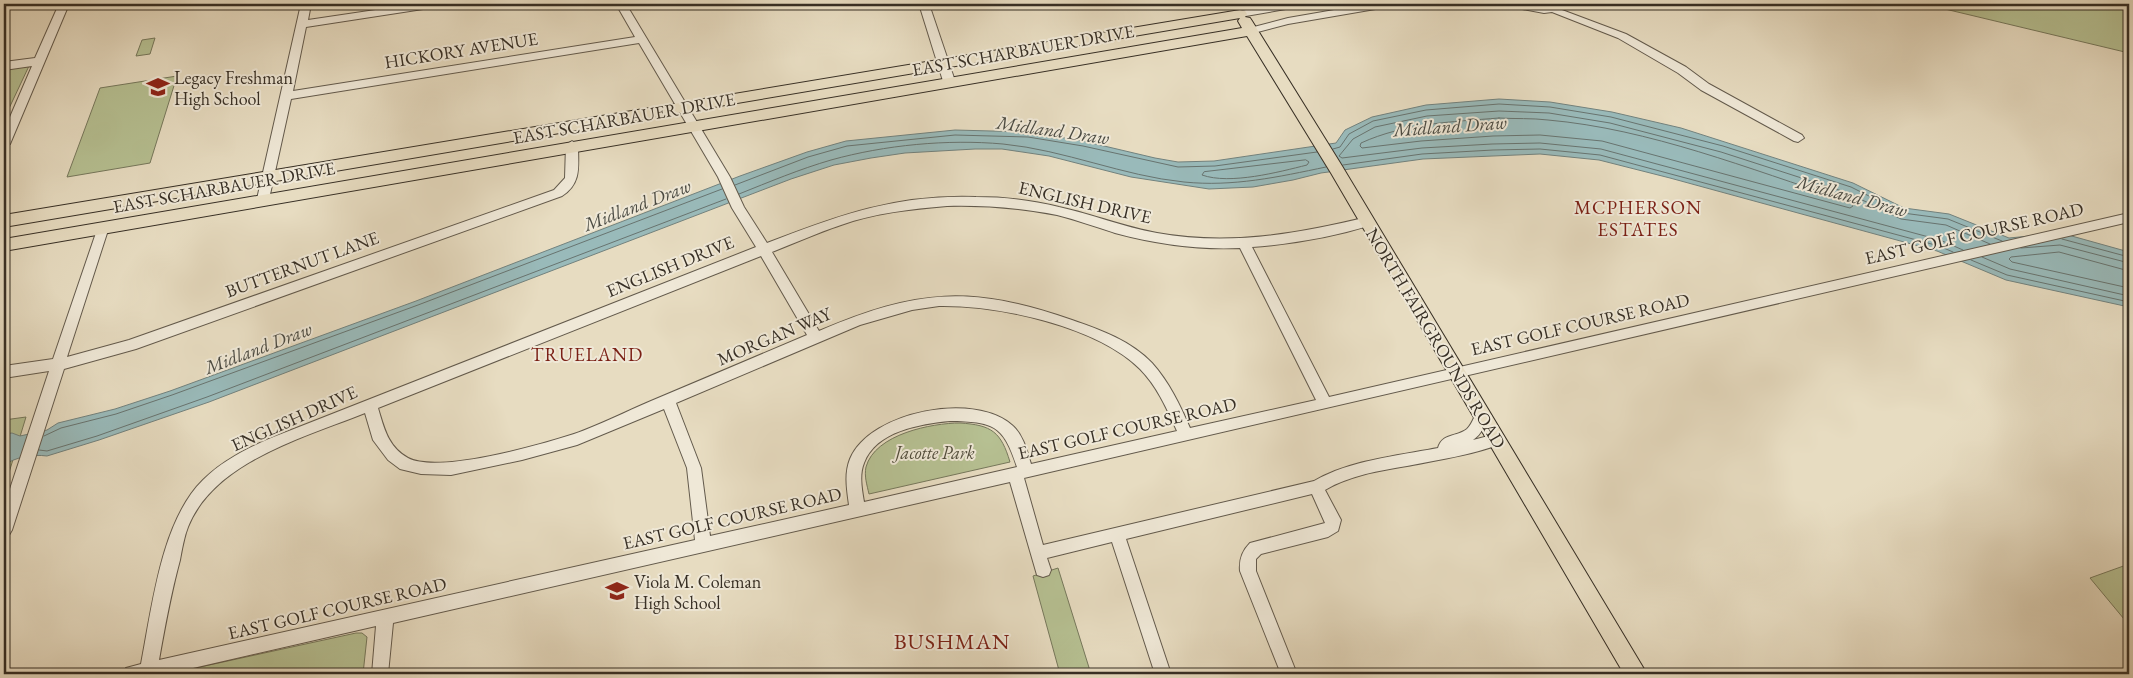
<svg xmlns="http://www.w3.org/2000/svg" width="2133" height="678" font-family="'EB Garamond',serif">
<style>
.green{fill:#b6c092;stroke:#76785c}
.water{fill:#99baba;stroke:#72827e}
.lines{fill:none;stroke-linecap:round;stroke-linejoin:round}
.shore{stroke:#687470;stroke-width:1}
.minor-casing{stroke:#635a4c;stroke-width:2}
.major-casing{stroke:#372f25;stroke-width:2}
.minor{fill:#efe8d7;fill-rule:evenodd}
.major{fill:#e7dcc1;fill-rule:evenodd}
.labels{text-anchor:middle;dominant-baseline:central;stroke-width:4;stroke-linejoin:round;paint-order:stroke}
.street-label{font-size:18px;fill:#372f25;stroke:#efe8d7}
.poi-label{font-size:18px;fill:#372f25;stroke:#efe8d7;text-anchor:start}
.park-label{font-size:18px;font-style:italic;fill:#504c3b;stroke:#efe8d7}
.water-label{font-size:19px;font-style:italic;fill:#4b4b43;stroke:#efe8d7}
.neighbourhood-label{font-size:19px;letter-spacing:1px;fill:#7a1f14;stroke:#efe8d7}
.near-neighbourhood-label{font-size:22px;letter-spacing:1px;fill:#7a1f14;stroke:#efe8d7}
</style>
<rect width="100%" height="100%" fill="#e7dcc1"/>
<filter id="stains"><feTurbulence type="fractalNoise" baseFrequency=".004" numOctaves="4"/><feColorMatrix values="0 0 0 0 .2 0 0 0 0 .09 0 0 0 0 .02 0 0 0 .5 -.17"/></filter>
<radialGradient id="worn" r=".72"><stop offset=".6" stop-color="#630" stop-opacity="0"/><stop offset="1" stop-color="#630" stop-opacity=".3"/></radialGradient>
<g class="green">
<polygon points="1924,4 2129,4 2129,53"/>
<polygon points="155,38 150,54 136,56 142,40"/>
<polygon points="29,66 4,119 4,70"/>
<polygon points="177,76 150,163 67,177 100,88"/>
<polygon points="26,417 4,489 4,420"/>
<path d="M960 423C992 425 1001 432 1010 462L869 494C867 485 864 476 866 467 875 434 932 423 960 423Z"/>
<polygon points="2129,564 2129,625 2090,578"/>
<polygon points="1058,568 1091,674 1060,674 1033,576"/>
<polygon points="356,633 362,633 367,637 363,674 168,674"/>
</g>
<path class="water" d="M1499 99 1550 102 1612 112 1681 128 1853 183 1904 208 1949 214 2009 238 2061 233 2129 252V307L2006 280 1937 251 1670 178 1599 160 1540 154 1423 159 1321 173 1293 180 1253 187 1209 189 1131 177 1049 156 1002 149H975L905 153 871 158 834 165 791 179 209 402 99 440 47 456C32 454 16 457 4 465V434L12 433 20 436 47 430 58 423 115 409 170 391 416 301 740 176 807 152 846 141 955 130 1028 132 1083 141 1155 158 1178 162 1214 161 1336 143 1345 130 1372 117 1426 105Z"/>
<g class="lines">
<g class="shore">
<path d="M1499 118C1515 119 1532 118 1548 120 1650 129 1749 169 1845 200L1852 203 1853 206 1850 208 1602 141 1540 135 1493 136 1421 141 1362 148 1360 146 1361 143C1405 123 1451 122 1499 118Z"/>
<polyline points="1333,149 1340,147 1349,134 1373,121 1426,110 1499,104 1550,107 1611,117 1723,146 1851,187 1903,213 1948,219 2002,241"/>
<path d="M1306 160 1309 162 1307 165C1279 172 1230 185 1202 175L1204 172Z"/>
<polyline points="1343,165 1422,154 1493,150 1540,149 1600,155 1939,246 1953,252"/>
<polyline points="735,185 808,157 847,146 955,135 1028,137 1083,146 1178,167 1215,166 1317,152"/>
<path d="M739 194C769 182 800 169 831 160 885 145 947 139 1003 144 1065 150 1123 176 1184 182 1233 187 1278 177 1326 167"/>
<polyline points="2062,239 2129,257"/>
<polyline points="2021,248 2060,245 2129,263"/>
<polyline points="1963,250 1940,240 1601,149 1540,143 1492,144 1422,148 1342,158 1339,156 1353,139 1375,127 1427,116 1499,111 1549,113 1610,123 1721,152 1848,193 1901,219 1946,225 1990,244"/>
<polyline points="1982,257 2010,269 2129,296"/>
<polyline points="1971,260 2007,275 2129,302"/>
<polyline points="2129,271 2059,252 2011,257 2009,259 2012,262 2129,288"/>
<polyline points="44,436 61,428 116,414 172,395 418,305 722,189"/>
<polyline points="39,450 47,451 97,436 207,397 726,199"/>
</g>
<defs>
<g id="minor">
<polygon points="59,4 69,4 10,144 4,148 4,131 32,66 4,70 4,62 35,58"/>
<path d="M301 4H311L308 20 416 4H441L436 7 306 27 293 91 635 37 616 4H626L730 177 744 207 767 243C839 215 897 194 976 197 1004 197 1032 200 1059 207 1092 214 1123 227 1157 233 1228 246 1298 234 1367 217L1371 219 1373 222 1371 225C1333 237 1292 244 1252 247L1329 397 2129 213V222L1024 478 1043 545 1314 481C1351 460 1396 456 1438 448 1442 433 1457 437 1467 429 1472 424 1474 417 1477 411L1482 409 1487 411 1489 415C1485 425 1482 434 1473 440L1496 434 1501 436 1503 440 1501 444C1471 455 1438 460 1407 466 1379 471 1350 475 1325 490L1341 520 1338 531 1328 537 1261 554 1256 559V571L1297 674H1281L1240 571C1239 560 1242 551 1250 543L1325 523 1312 494 1126 539 1171 674H1155L1112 542 1047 558 1051 570 1049 575 1043 577 1037 575 1010 482 393 623 388 674H372L376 626 167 674H124L126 668 141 664C152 608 161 521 203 480 222 461 246 449 271 438L756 247 732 208 718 177 639 43 291 99 269 199 263 203 259 202 257 199ZM947 206C984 205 1021 208 1057 215 1077 220 1096 227 1115 233 1156 244 1197 250 1240 248L1316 400 1190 428C1180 405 1169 382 1152 363 1131 341 1101 330 1072 320 971 285 917 289 819 331L772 252C795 243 817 233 841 225 875 213 911 209 947 206ZM761 256 807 335C755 357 703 379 651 401 625 412 600 425 574 434 540 445 438 474 408 458 388 447 384 428 378 408ZM939 306C998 305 1097 326 1140 369 1157 386 1167 409 1177 431L1031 464C1027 451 1023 435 1013 426 976 391 870 411 850 459 844 474 847 490 849 505L710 536 701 468 676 403 860 325 912 310ZM664 409 687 468 695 540 159 660C165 626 171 593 180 560 182 549 184 537 188 527 214 461 306 437 365 413L373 440 388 460 400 469 421 474 451 475 522 460 577 445ZM950 421C993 422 1003 424 1017 467L864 502C862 490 859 475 864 463 876 431 920 424 950 421Z"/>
<polygon points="919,4 929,4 955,81 953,84 945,84 943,81"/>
<polygon points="1280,4 1302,4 1297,7 1240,17 1235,14 1240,11"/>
<polygon points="1369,4 1392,4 1387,7 1288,24 1250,34 1245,31 1246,29 1288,18"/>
<polygon points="1507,4 1546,4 1626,34 1686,67 1709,84 1802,135 1804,138 1798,142 1794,141 1701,90 1678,73 1618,38 1552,12 1544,13 1512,7"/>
<path d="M572 141 578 145C578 166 582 183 562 196L136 349 64 369 12 530 9 535 4 537V507L49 371 4 378V366L53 359 99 224H107L109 227 67 357 129 340 554 190 565 178 566 145Z"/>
</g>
<polygon id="major" points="1240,10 1245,11 1247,14 1245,17 1250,18 1252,21 1342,166 1647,674 1624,674 1331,173 1247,36 4,251 4,239 1242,28 1238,21 1240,18 4,227 4,215"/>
</defs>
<use href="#minor" class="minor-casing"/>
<use href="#major" class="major-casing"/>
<use href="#minor" class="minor"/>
<use href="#major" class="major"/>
</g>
<defs>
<symbol id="school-bare" viewBox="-9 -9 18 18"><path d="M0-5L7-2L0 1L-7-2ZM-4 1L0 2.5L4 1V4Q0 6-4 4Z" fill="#8f2418" stroke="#efe8d7" stroke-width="2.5" paint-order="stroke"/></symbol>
</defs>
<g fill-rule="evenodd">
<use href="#school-bare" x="142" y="71" width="32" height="32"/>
<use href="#school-bare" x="601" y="575" width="32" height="32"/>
</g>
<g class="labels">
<g class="street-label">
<text transform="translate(461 50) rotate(-9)">HICKORY AVENUE</text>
<text transform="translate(1023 50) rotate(-10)">EAST SCHARBAUER DRIVE</text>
<text transform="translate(624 118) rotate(-10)">EAST SCHARBAUER DRIVE</text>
<text transform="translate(224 187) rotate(-10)">EAST SCHARBAUER DRIVE</text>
<text transform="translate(1085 202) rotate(13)">ENGLISH DRIVE</text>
<text transform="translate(1974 233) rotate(-13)">EAST GOLF COURSE ROAD</text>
<text transform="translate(302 264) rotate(-20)">BUTTERNUT LANE</text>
<text transform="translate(670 266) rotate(-22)">ENGLISH DRIVE</text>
<text transform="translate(1580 324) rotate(-13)">EAST GOLF COURSE ROAD</text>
<text transform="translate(774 336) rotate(-23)">MORGAN WAY</text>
<text transform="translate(1436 338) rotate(59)">NORTH FAIRGROUNDS ROAD</text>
<text transform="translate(294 418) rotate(-24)">ENGLISH DRIVE</text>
<text transform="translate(1127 428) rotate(-13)">EAST GOLF COURSE ROAD</text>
<text transform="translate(732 518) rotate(-13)">EAST GOLF COURSE ROAD</text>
<text transform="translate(337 608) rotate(-13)">EAST GOLF COURSE ROAD</text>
</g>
<g class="poi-label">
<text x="174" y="77">Legacy Freshman<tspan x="174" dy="21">High School</tspan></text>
<text x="634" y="581">Viola M. Coleman<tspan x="634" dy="21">High School</tspan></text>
</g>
<g class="park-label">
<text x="935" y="452">Jacotte Park</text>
</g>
<g class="water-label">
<text transform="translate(1450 126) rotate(-4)">Midland Draw</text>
<text transform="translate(1053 130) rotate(8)">Midland Draw</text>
<text transform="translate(1852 196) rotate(15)">Midland Draw</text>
<text transform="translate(637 205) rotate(-21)">Midland Draw</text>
<text transform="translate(258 348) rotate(-21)">Midland Draw</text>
</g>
<g class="neighbourhood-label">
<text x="1638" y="207">MCPHERSON<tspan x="1638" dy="22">ESTATES</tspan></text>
<text x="587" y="354">TRUELAND</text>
</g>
<g class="near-neighbourhood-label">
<text x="952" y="641">BUSHMAN</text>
</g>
</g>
<rect width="2133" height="678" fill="none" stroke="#e7dcc1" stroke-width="20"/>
<rect x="5" y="5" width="2123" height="668" fill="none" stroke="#372f25" stroke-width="2.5"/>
<rect x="10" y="10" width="2113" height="658" fill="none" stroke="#372f25"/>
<rect width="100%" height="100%" filter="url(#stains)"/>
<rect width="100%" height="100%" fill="url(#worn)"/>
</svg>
